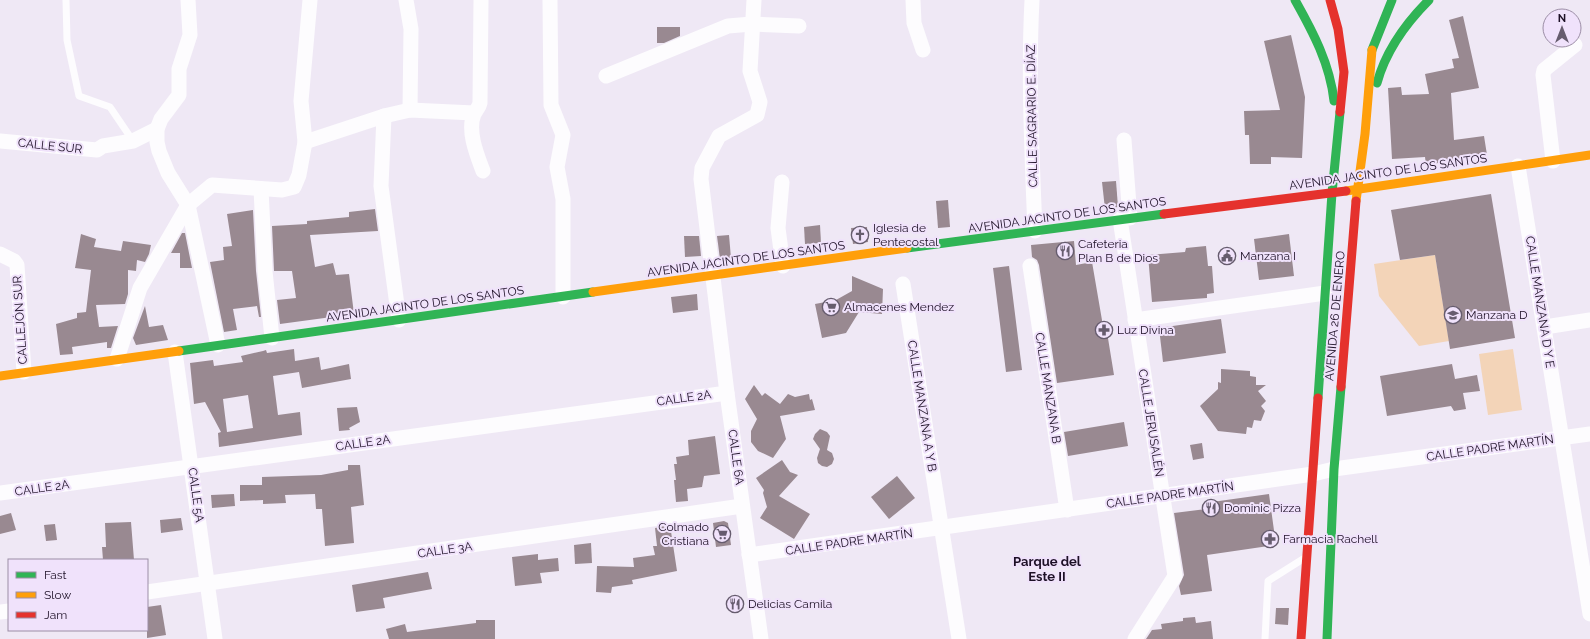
<svg xmlns="http://www.w3.org/2000/svg" width="1590" height="639" font-family="Raleway,sans-serif">
<style>
.green{fill:#f3d4b8}
.building{fill:#998991;fill-rule:evenodd}
.lines{fill:none;stroke-linecap:round;stroke-linejoin:round}
.lane{stroke:#fdfcfe;stroke-width:7}
.street{stroke:#fdfcfe;stroke-width:15}
.fast{stroke:#30b455;stroke-width:9}
.slow{stroke:#ff9f0a;stroke-width:9}
.jam{stroke:#e5322d;stroke-width:9}
.labels{text-anchor:middle;dominant-baseline:central;stroke-width:4;stroke-linejoin:round;paint-order:stroke}
.street-label{font-size:12px;fill:#1d1026;stroke:#f0e2fb}
.poi-label{font-size:12px;fill:#1d1026;stroke:#f0e2fb;text-anchor:start}
.neighbourhood-label{font-size:13px;font-weight:bold;fill:#1d1026;stroke:#f0e2fb}
</style>
<rect width="100%" height="100%" fill="#efe8f5"/>
<g class="green">
<polygon points="1435,255 1449,341 1419,346 1379,296 1374,264"/>
<polygon points="1513,349 1522,410 1488,415 1479,354"/>
</g>
<g class="building">
<polygon points="1463,16 1479,88 1451,93 1454,140 1484,136 1487,155 1426,165 1425,157 1392,159 1388,88 1401,87 1402,95 1429,94 1425,74 1454,68 1452,59 1459,58 1449,20"/>
<polygon points="657,27 680,27 680,36 664,43 657,43"/>
<polygon points="1291,35 1305,97 1302,158 1271,157 1271,164 1250,164 1249,135 1245,135 1244,111 1280,110 1264,41"/>
<polygon points="1116,181 1118,207 1105,209 1102,182"/>
<polygon points="1491,194 1515,338 1450,349 1435,255 1400,260 1391,210"/>
<polygon points="948,200 950,227 938,228 936,201"/>
<polygon points="375,209 378,231 310,235 315,267 333,263 336,275 349,274 354,314 280,324 277,300 296,298 292,271 274,271 272,226 307,224 307,221 349,217 349,212"/>
<polygon points="253,210 256,271 261,317 259,317 257,306 233,309 237,330 224,332 210,262 224,260 223,247 232,246 227,214"/>
<polygon points="820,225 821,243 805,244 804,227"/>
<polygon points="867,227 868,242 853,244 851,228"/>
<polygon points="182,233 185,233 192,268 180,268 180,253 171,253"/>
<polygon points="81,234 96,239 94,247 121,251 123,241 151,245 149,254 145,262 137,260 136,271 128,270 128,294 125,304 96,305 99,327 118,326 111,348 107,348 107,342 72,347 73,354 60,355 56,324 77,318 77,313 86,312 91,270 75,268"/>
<polygon points="1289,234 1294,276 1259,280 1254,239"/>
<polygon points="729,235 731,258 720,259 717,236"/>
<polygon points="684,236 699,236 701,256 685,257"/>
<polygon points="1074,241 1076,265 1092,262 1103,326 1106,326 1114,375 1057,383 1039,265 1037,260 1032,257 1031,245"/>
<polygon points="1206,246 1208,266 1212,266 1214,293 1207,294 1207,298 1152,302 1148,255 1185,252 1186,248"/>
<polygon points="1009,266 1022,370 1006,372 993,268"/>
<polygon points="852,276 883,289 882,314 859,312 846,333 822,338 815,304 836,300 852,291"/>
<polygon points="697,294 698,310 673,313 671,297"/>
<polygon points="145,306 149,327 163,325 168,340 136,345 133,338"/>
<polygon points="1221,319 1226,353 1163,362 1159,328"/>
<path d="M294 349 295 361 319 357 321 370 349 364 351 379 302 388 299 372 273 376 278 415 300 412 302 435 219 447 218 433 221 432 205 402 194 404 190 363 213 360 214 366 243 362 241 356 263 351 266 350 267 353ZM248 395 253 428 227 432 223 399Z"/>
<polygon points="1452,364 1455,379 1477,375 1480,391 1463,393 1466,409 1454,411 1451,406 1387,416 1380,376"/>
<polygon points="1221,369 1250,371 1250,376 1256,377 1256,385 1266,385 1258,391 1266,401 1261,406 1265,411 1261,421 1254,420 1252,428 1247,427 1246,434 1218,431 1200,406 1218,389 1218,382 1221,383"/>
<polygon points="754,385 762,396 765,393 780,404 788,394 795,397 809,394 810,400 812,399 815,410 780,416 786,439 773,458 758,451 751,442 751,431 757,419 745,399"/>
<polygon points="357,407 360,422 349,428 350,430 339,431 337,408"/>
<polygon points="1124,422 1128,446 1068,456 1064,432"/>
<polygon points="820,429 827,432 830,436 827,450 832,453 834,459 832,464 827,467 822,466 818,463 817,458 820,449 813,439 815,434"/>
<polygon points="715,436 720,474 704,476 702,487 687,489 688,501 676,502 674,480 676,480 674,464 677,464 676,457 689,455 688,440"/>
<polygon points="1202,443 1204,458 1193,460 1190,445"/>
<polygon points="782,460 790,472 798,475 779,496 810,514 794,539 760,518 767,507 763,493 764,490 756,478"/>
<polygon points="348,465 360,465 364,505 351,507 354,543 325,546 322,509 316,509 315,494 285,495 286,503 263,504 263,500 240,501 240,485 262,485 262,477 321,475 348,470"/>
<polygon points="897,476 915,498 889,519 871,497"/>
<polygon points="234,494 235,506 212,508 211,495"/>
<polygon points="1269,494 1276,545 1207,555 1212,591 1181,595 1179,586 1184,575 1174,513 1206,509 1205,503"/>
<polygon points="11,513 16,530 0,534 0,516"/>
<polygon points="181,518 183,530 161,533 160,520"/>
<polygon points="724,521 728,523 731,545 716,547 713,523"/>
<polygon points="131,522 134,560 103,560 102,547 106,547 105,523"/>
<polygon points="55,524 57,540 46,541 44,525"/>
<polygon points="670,525 677,571 632,580 633,584 612,587 611,593 596,592 597,566 634,567 633,558 655,555 653,546 657,546 655,528"/>
<polygon points="591,543 592,563 575,564 574,545"/>
<polygon points="538,554 538,560 558,558 559,571 540,573 542,583 515,586 512,557"/>
<polygon points="428,572 432,589 383,598 385,608 356,612 352,585"/>
<polygon points="161,605 166,635 147,638 147,607"/>
<polygon points="1276,608 1289,608 1288,625 1275,624"/>
<polygon points="1195,617 1196,623 1211,621 1213,639 1146,639 1152,630 1162,629 1161,624 1183,621 1183,618"/>
<polygon points="476,620 495,620 495,639 389,639 386,629 405,624 407,632 476,623"/>
</g>
<g class="lines">
<g class="lane">
<polyline points="66,0 67,40 79,96 110,107 133,141"/>
<polyline points="1265,639 1268,581 1303,559"/>
</g>
<g class="street">
<polyline points="188,0 190,35 179,69 179,95 161,119 157,129 157,142 159,151 168,173 188,205 218,345"/>
<polyline points="406,0 411,29 410,110"/>
<path d="M481 0 480 103C479 108 476 110 474 114 467 131 477 155 483 171"/>
<polyline points="550,0 551,105 563,135 557,167 563,199 563,297"/>
<polyline points="754,0 750,71 760,102 757,115 719,136 702,168 701,179 727,393 761,639"/>
<polyline points="913,0 914,23 923,50"/>
<path d="M1032 0C1028 77 1032 154 1035 231"/>
<polyline points="606,76 728,26 752,24 799,26"/>
<polyline points="384,116 381,186 399,320"/>
<polyline points="1124,140 1130,218"/>
<polyline points="0,141 97,150 103,146 133,141 157,129"/>
<polyline points="305,142 384,116 410,110 474,113"/>
<polyline points="1553,161 1543,75 1544,70 1575,45"/>
<polyline points="1518,166 1590,614"/>
<polyline points="782,182 778,228 783,266"/>
<polyline points="261,189 265,271 272,338"/>
<polyline points="1120,219 1175,576 1135,639"/>
<polyline points="0,254 14,261 17,265 24,372"/>
<polyline points="1030,266 1067,510"/>
<polyline points="903,284 959,639"/>
<polyline points="1135,320 1325,293"/>
<polyline points="1545,327 1590,320"/>
<polyline points="175,352 215,639"/>
<polyline points="117,359 140,288 188,205 212,185 282,190 294,187 299,175 305,142 301,101 310,0"/>
<polyline points="0,493 727,393"/>
<polyline points="749,555 1313,474 1334,469 1590,434"/>
<polyline points="147,592 742,506"/>
<polyline points="0,612 9,611"/>
</g>
<g class="fast">
<path d="M1295 0C1313 32 1330 64 1334 101"/>
<polyline points="1372,50 1392,0"/>
<path d="M1377 83C1386 50 1405 24 1429 0"/>
<polyline points="907,248 1164,214"/>
<polyline points="179,351 593,292"/>
<polyline points="1318,398 1332,193 1340,112"/>
<polyline points="1327,639 1334,469 1341,387"/>
</g>
<g class="slow">
<polyline points="1346,191 1590,155"/>
<polyline points="1356,201 1365,134 1372,50"/>
<polyline points="593,292 907,248"/>
<polyline points="0,376 179,351"/>
</g>
<g class="jam">
<polyline points="1330,0 1338,29 1344,72 1340,112"/>
<polyline points="1164,214 1346,191"/>
<polyline points="1341,387 1356,201"/>
<polyline points="1301,639 1318,398"/>
</g>
</g>
<defs>
<symbol id="church-ring" viewBox="-11 -11 22 22"><circle r="9.5" fill="#f0e2fb" stroke="#665c6e" stroke-width="1.5"/><path d="M-1.2-6h2.4v3.5h3.3v2.4h-3.3V6h-2.4V-.1h-3.3v-2.4h3.3Z" fill="#665c6e"/></symbol>
<symbol id="restaurant-ring" viewBox="-11 -11 22 22"><circle r="9.5" fill="#f0e2fb" stroke="#665c6e" stroke-width="1.5"/><path d="M-5-6h1v4h1v-4h1v4h1v-4h1v5L-1.5 .5V6h-2V.5L-5-1ZM5-6V6H3V1.5H1.5Q1.5-4 5-6Z" fill="#665c6e"/></symbol>
<symbol id="civic-ring" viewBox="-11 -11 22 22"><circle r="9.5" fill="#f0e2fb" stroke="#665c6e" stroke-width="1.5"/><path d="M-.6-6.5H3V-4.5H.6V-3L4-1V1h2V6H-6V1h2V-1L-.6-3ZM-1.2 2.5V6h2.4V2.5Z" fill="#665c6e"/></symbol>
<symbol id="supermarket-ring" viewBox="-11 -11 22 22"><circle r="9.5" fill="#f0e2fb" stroke="#665c6e" stroke-width="1.5"/><path d="M-6-5.5h2.5l.6 2H6L4.5 2H-2.5L-4.4-4H-6ZM-1.5 3.2a1.3 1.3 0 1 0 .1 0ZM3 3.2a1.3 1.3 0 1 0 .1 0Z" fill="#665c6e"/></symbol>
<symbol id="school-ring" viewBox="-11 -11 22 22"><circle r="9.5" fill="#f0e2fb" stroke="#665c6e" stroke-width="1.5"/><path d="M0-5L7-2L0 1L-7-2ZM-4 1L0 2.5L4 1V4Q0 6-4 4Z" fill="#665c6e"/></symbol>
<symbol id="pharmacy-ring" viewBox="-11 -11 22 22"><circle r="9.5" fill="#f0e2fb" stroke="#665c6e" stroke-width="1.5"/><path d="M-2-6h4v4h4v4h-4v4h-4v-4h-4v-4h4Z" fill="#665c6e"/></symbol>
</defs>
<g fill-rule="evenodd">
<use href="#church-ring" x="850" y="225" width="20" height="20"/>
<use href="#restaurant-ring" x="1055" y="241" width="20" height="20"/>
<use href="#civic-ring" x="1217" y="246" width="20" height="20"/>
<use href="#supermarket-ring" x="821" y="297" width="20" height="20"/>
<use href="#school-ring" x="1443" y="305" width="20" height="20"/>
<use href="#pharmacy-ring" x="1094" y="320" width="20" height="20"/>
<use href="#restaurant-ring" x="1201" y="498" width="20" height="20"/>
<use href="#supermarket-ring" x="712" y="524" width="20" height="20"/>
<use href="#pharmacy-ring" x="1260" y="529" width="20" height="20"/>
<use href="#restaurant-ring" x="725" y="594" width="20" height="20"/>
</g>
<g class="labels">
<g class="street-label">
<text transform="translate(1032 116) rotate(-91)">CALLE SAGRARIO E. DÍAZ</text>
<text transform="translate(50 146) rotate(6)">CALLE SUR</text>
<text transform="translate(1388 172) rotate(-8)">AVENIDA JACINTO DE LOS SANTOS</text>
<text transform="translate(1067 215) rotate(-8)">AVENIDA JACINTO DE LOS SANTOS</text>
<text transform="translate(746 259) rotate(-8)">AVENIDA JACINTO DE LOS SANTOS</text>
<text transform="translate(1540 302) rotate(81)">CALLE MANZANA D Y E</text>
<text transform="translate(425 304) rotate(-8)">AVENIDA JACINTO DE LOS SANTOS</text>
<text transform="translate(1335 316) rotate(-85)">AVENIDA 26 DE ENERO</text>
<text transform="translate(20 320) rotate(-94)">CALLEJÓN SUR</text>
<text transform="translate(1048 388) rotate(81)">CALLE MANZANA B</text>
<text transform="translate(684 398) rotate(-8)">CALLE 2A</text>
<text transform="translate(922 406) rotate(81)">CALLE MANZANA A Y B</text>
<text transform="translate(1151 423) rotate(81)">CALLE JERUSALÉN</text>
<text transform="translate(363 443) rotate(-8)">CALLE 2A</text>
<text transform="translate(1490 448) rotate(-8)">CALLE PADRE MARTÍN</text>
<text transform="translate(736 457) rotate(82)">CALLE 6A</text>
<text transform="translate(42 488) rotate(-8)">CALLE 2A</text>
<text transform="translate(196 495) rotate(82)">CALLE 5A</text>
<text transform="translate(1170 495) rotate(-8)">CALLE PADRE MARTÍN</text>
<text transform="translate(849 542) rotate(-8)">CALLE PADRE MARTÍN</text>
<text transform="translate(445 550) rotate(-8)">CALLE 3A</text>
</g>
<g class="poi-label">
<text x="873" y="228">Iglesia de<tspan x="873" dy="14">Pentecostal</tspan></text>
<text x="1078" y="244">Cafeteria<tspan x="1078" dy="14">Plan B de Dios</tspan></text>
<text x="1240" y="256">Manzana I</text>
<text x="844" y="307">Almacenes Mendez</text>
<text x="1466" y="315">Manzana D</text>
<text x="1117" y="330">Luz Divina</text>
<text x="1224" y="508">Dominic Pizza</text>
<text x="709" y="527" text-anchor="end">Colmado<tspan x="709" dy="14">Cristiana</tspan></text>
<text x="1283" y="539">Farmacia Rachell</text>
<text x="748" y="604">Delicias Camila</text>
</g>
<g class="neighbourhood-label">
<text x="1047" y="561">Parque del<tspan x="1047" dy="15">Este II</tspan></text>
</g>
</g>
<rect x="8" y="559" width="140" height="72" fill="#f0e2fb" stroke="#9c8ea6"/>
<rect x="16" y="572" width="20" height="6" fill="#30b455" stroke="#9c8ea6"/>
<text x="44" y="579" font-size="12" fill="#1d1026">Fast</text>
<rect x="16" y="592" width="20" height="6" fill="#ff9f0a" stroke="#9c8ea6"/>
<text x="44" y="599" font-size="12" fill="#1d1026">Slow</text>
<rect x="16" y="612" width="20" height="6" fill="#e5322d" stroke="#9c8ea6"/>
<text x="44" y="619" font-size="12" fill="#1d1026">Jam</text>
<g transform="translate(1562 28)"><circle r="19" fill="#f0e2fb" stroke="#9c8ea6"/>
<path d="M0-3L7 15L0 10L-7 15Z" fill="#665c6e"/>
<text y="-6" font-size="11" font-weight="bold" text-anchor="middle" fill="#1d1026">N</text>
</g>
</svg>
